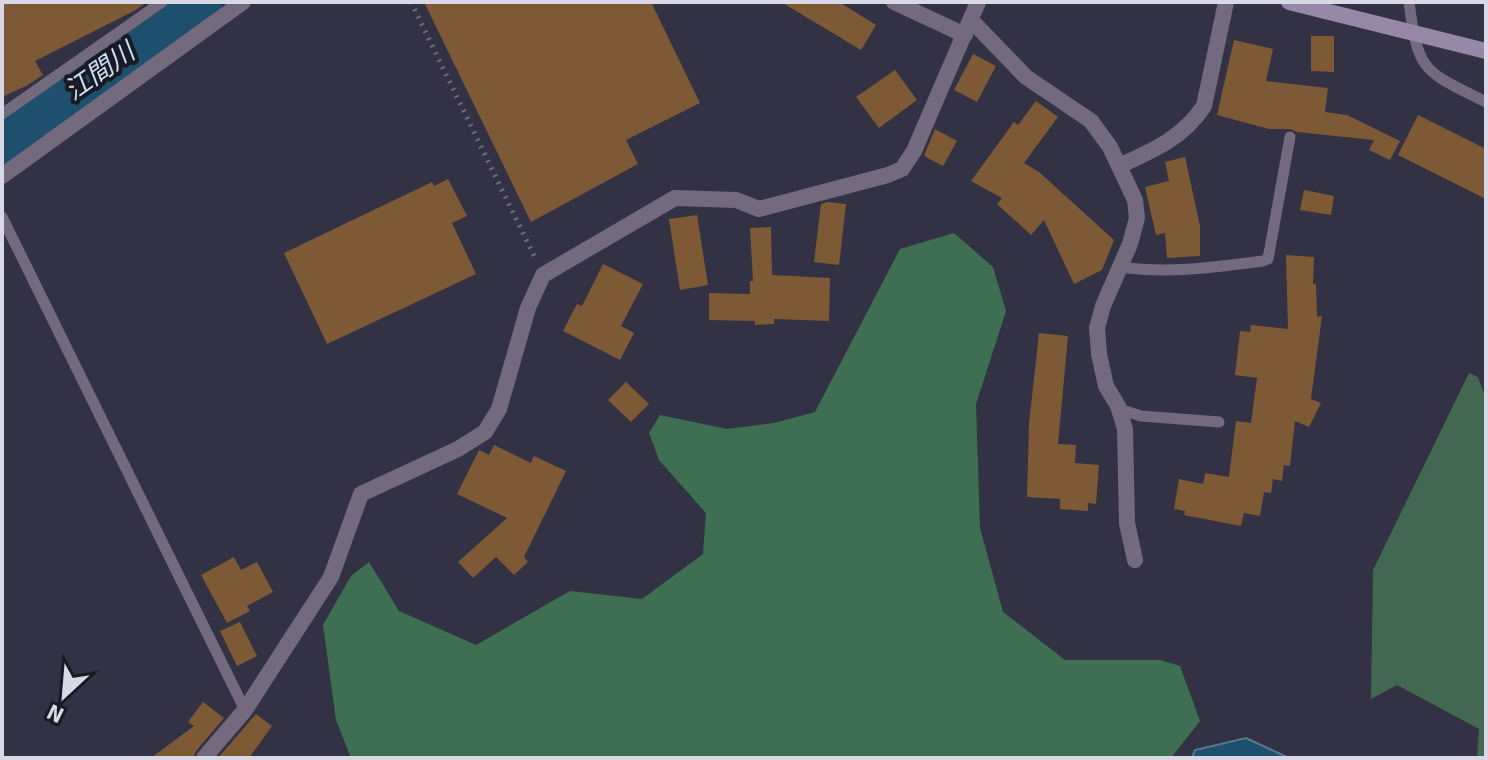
<svg xmlns="http://www.w3.org/2000/svg" width="1488" height="760" font-family="Signika,'Noto Sans JP',sans-serif">
<style>
.green{fill:#426851}
.forest{fill:#3e6f52}
.water{fill:#1e4f6c;stroke:#567890;stroke-width:2}
.lines{fill:none;stroke-linecap:round;stroke-linejoin:round}
.river{stroke:#1e4f6c;stroke-width:48}
.building{fill:#7e5935}
.path{stroke:#6d6d7d;stroke-width:5;stroke-dasharray:2 6;stroke-linecap:butt}
.service{stroke:#746a7e;stroke-width:11}
.minor{stroke:#746a7e;stroke-width:16}
.secondary{stroke:#9888a7;stroke-width:16}
.labels{text-anchor:middle;dominant-baseline:central;stroke-width:8;stroke-linejoin:round;paint-order:stroke}
.water-label{font-size:26px;font-style:italic;fill:#c5e1f5;stroke:#1a1a23}
</style>
<rect width="100%" height="100%" fill="#323244"/>
<polygon class="green" points="1469,373 1478,377 1486,399 1486,758 1477,758 1479,729 1397,685 1371,699 1373,570"/>
<polygon class="forest" points="954,233 993,267 1006,311 976,404 980,528 1003,612 1065,660 1160,660 1180,666 1200,721 1171,758 351,758 336,720 323,625 351,576 369,562 399,611 476,645 570,591 642,599 703,554 706,513 659,460 649,433 660,415 727,429 774,423 815,412 900,249"/>
<polygon class="water" points="1246,738 1289,758 1192,758 1195,750"/>
<g class="lines">
<polyline class="river" points="2,141 198,2"/>
</g>
<g class="building">
<polygon points="2,2 147,2 134,11 35,61 43,75 26,86 2,97"/>
<polygon points="424,2 651,2 700,103 626,140 638,164 531,222"/>
<polygon points="781,2 839,2 876,25 861,50"/>
<polygon points="1311,36 1334,36 1334,72 1311,71"/>
<polygon points="1234,40 1273,49 1266,81 1328,88 1325,112 1347,115 1400,141 1390,160 1369,150 1374,140 1297,132 1291,129 1269,129 1217,115"/>
<polygon points="973,54 996,66 977,102 954,90"/>
<polygon points="895,70 917,100 879,128 856,97"/>
<polygon points="1036,101 1058,117 1024,163 1039,172 1114,240 1102,270 1074,284 1044,220 1031,235 997,204 1002,198 971,181 1014,122 1018,125"/>
<polygon points="1418,115 1486,149 1486,199 1398,155"/>
<polygon points="935,129 957,141 943,166 924,156"/>
<polygon points="1185,157 1200,226 1200,256 1167,258 1165,233 1156,235 1145,187 1169,181 1165,162"/>
<polygon points="448,179 467,216 452,223 476,274 327,344 284,253 432,182 434,186"/>
<polygon points="1304,190 1334,196 1331,215 1300,210"/>
<polygon points="828,202 846,204 839,265 814,262 821,204"/>
<polygon points="697,215 708,285 680,290 669,219"/>
<polygon points="771,227 772,275 830,278 829,321 774,319 774,324 755,325 755,321 709,320 709,293 750,294 750,281 753,281 750,228"/>
<polygon points="1286,255 1314,257 1313,284 1316,284 1317,317 1322,316 1311,399 1321,403 1309,427 1295,421 1290,466 1284,465 1282,481 1273,479 1271,493 1264,492 1260,516 1244,513 1241,526 1184,515 1185,511 1174,509 1179,479 1203,484 1205,473 1229,477 1236,421 1251,423 1257,378 1235,375 1240,331 1250,332 1251,325 1288,329"/>
<polygon points="603,264 643,284 621,326 634,333 620,360 563,331 577,304 582,306"/>
<polygon points="1039,333 1068,336 1058,444 1076,445 1075,463 1099,465 1096,504 1088,503 1088,511 1060,509 1060,499 1027,497 1029,424"/>
<polygon points="626,382 649,404 631,422 608,400"/>
<polygon points="494,445 531,463 534,456 566,471 524,557 528,562 514,575 496,557 473,578 458,562 507,518 457,494 479,450 489,455"/>
<polygon points="234,557 241,570 257,562 273,592 247,606 250,611 227,623 201,575"/>
<polygon points="240,622 257,656 237,666 220,631"/>
<polygon points="203,702 224,718 196,751 193,758 151,758 194,726 188,722"/>
<polygon points="256,714 272,726 249,758 218,758"/>
</g>
<g class="lines">
<polyline class="path" points="411,2 536,260"/>
<g class="service">
<path d="M1409 2C1418 73 1424 71 1486 102"/>
<polyline points="2,114 162,2"/>
<polyline points="2,217 245,710"/>
<path d="M1121 267C1169 274 1216 267 1263 261L1268 259 1290 137"/>
<polyline points="1119,409 1141,416 1219,422"/>
</g>
<g class="minor">
<polyline points="894,2 965,35"/>
<polyline points="971,20 1026,77 1091,121 1110,147 1135,200 1137,218 1130,244 1103,306 1097,328 1099,354 1106,386 1118,406 1125,429 1127,523 1135,560"/>
<path d="M1119 166C1152 151 1183 138 1204 106L1226 2"/>
<polyline points="2,176 243,2"/>
<polyline points="204,758 245,710 331,577 361,494 458,449 485,432 499,409 528,308 543,275 675,198 736,200 759,209 888,175 902,169 914,151 978,2"/>
</g>
<polyline class="secondary" points="1289,2 1486,51"/>
</g>
<g class="labels">
<g class="water-label">
<text transform="translate(100 72) rotate(-35)">江間川</text>
</g>
</g>
<rect width="1488" height="760" fill="none" stroke="#d9d9e5" stroke-width="8"/>
<g transform="translate(64 696) rotate(206)" stroke="#1a1a23" stroke-width="6" paint-order="stroke">
<path d="M0-6L14 30L0 20L-14 30Z" fill="#d9d9e5"/>
<text y="-12" font-size="22" font-weight="bold" text-anchor="middle" fill="#d9d9e5">N</text>
</g>
</svg>
